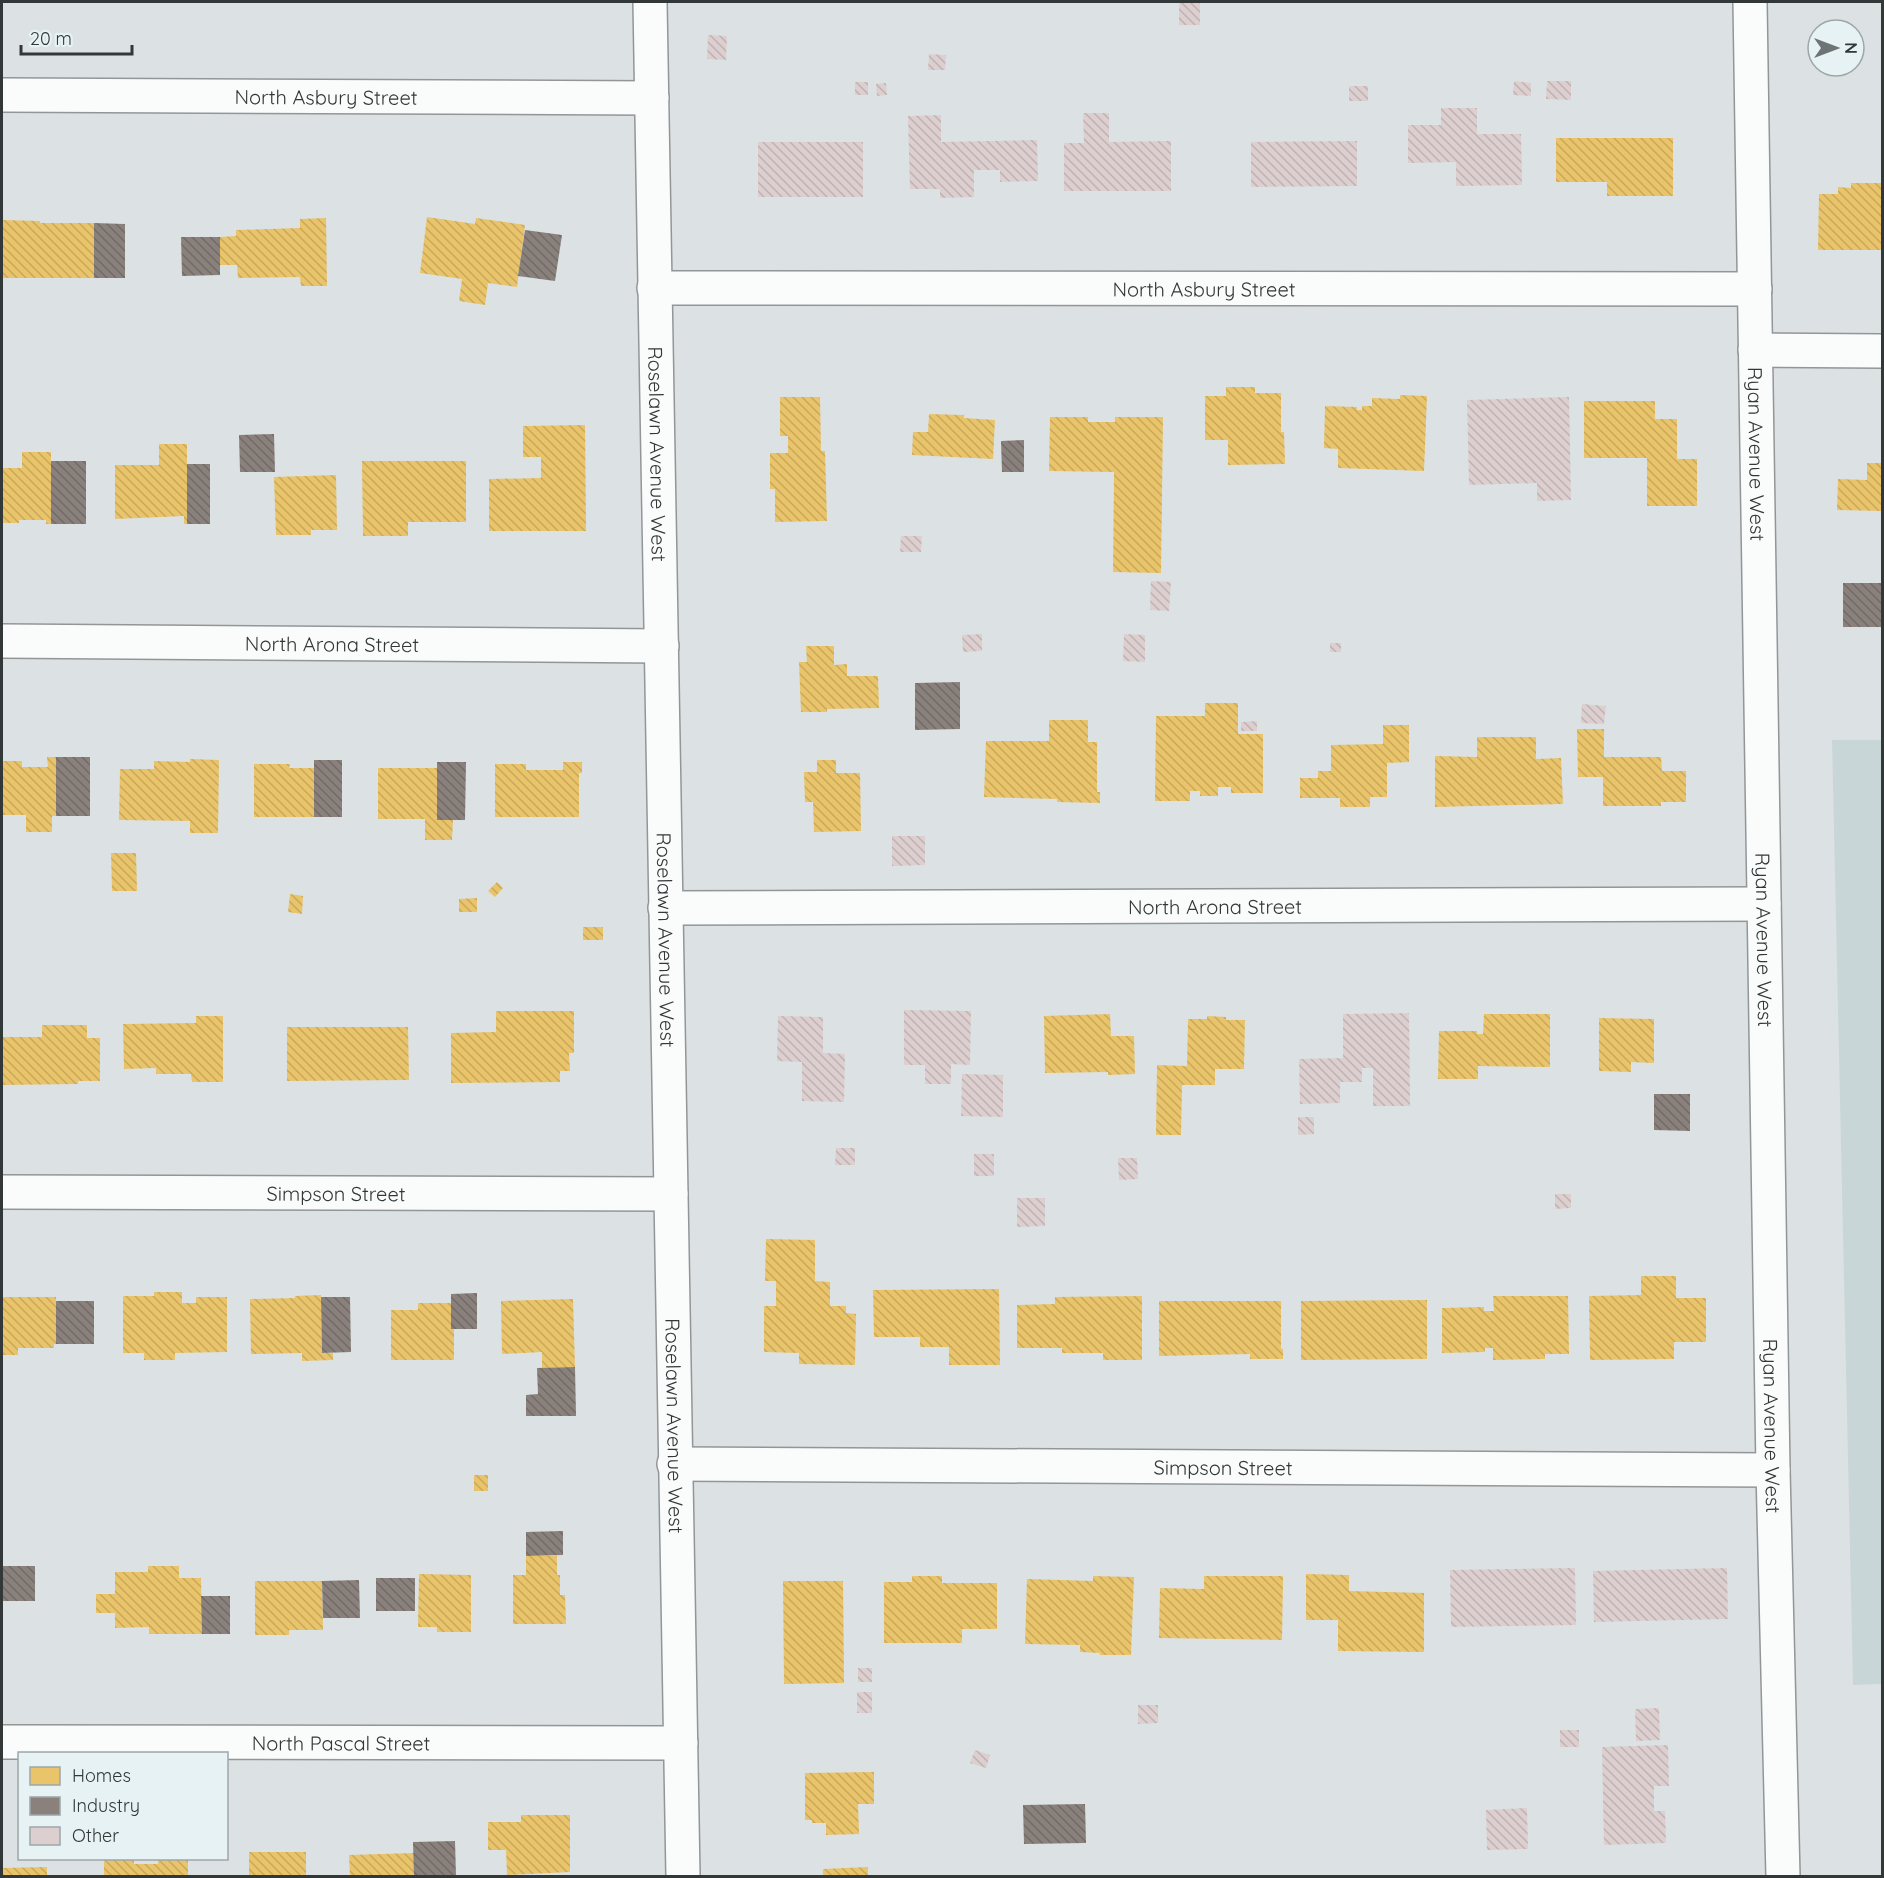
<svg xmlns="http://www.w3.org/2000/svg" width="1884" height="1878" font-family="Quicksand,sans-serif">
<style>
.built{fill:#c8d6d8}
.homes{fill:url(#homes-back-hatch)}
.industry{fill:url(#industry-back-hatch)}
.building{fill:url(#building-back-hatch)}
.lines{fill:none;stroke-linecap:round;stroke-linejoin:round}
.minor-casing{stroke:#929697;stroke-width:36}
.minor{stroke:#fafbfb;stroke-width:33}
.labels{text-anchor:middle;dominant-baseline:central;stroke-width:6;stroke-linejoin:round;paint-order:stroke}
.street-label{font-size:20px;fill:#323737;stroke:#e6f2f3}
</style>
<defs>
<pattern id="homes-back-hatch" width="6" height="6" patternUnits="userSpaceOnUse" patternTransform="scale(1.5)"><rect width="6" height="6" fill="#e9c46a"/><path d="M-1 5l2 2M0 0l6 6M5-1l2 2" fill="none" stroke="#c8a95c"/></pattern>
<pattern id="industry-back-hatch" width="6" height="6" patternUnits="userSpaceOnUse" patternTransform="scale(1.5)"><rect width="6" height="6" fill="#8a817c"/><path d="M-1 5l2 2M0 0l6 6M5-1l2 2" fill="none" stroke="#716a66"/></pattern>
<pattern id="building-back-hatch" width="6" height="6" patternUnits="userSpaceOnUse" patternTransform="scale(1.5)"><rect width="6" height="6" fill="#ddcfcf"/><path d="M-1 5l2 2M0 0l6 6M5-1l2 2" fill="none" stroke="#beb2b2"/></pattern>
</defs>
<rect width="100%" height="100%" fill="#dce2e3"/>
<polygon class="built" points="1832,740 1882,740 1882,1684 1853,1685"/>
<g class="homes">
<polygon points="1556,138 1673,138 1673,196 1607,196 1607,182 1556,182"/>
<polygon points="1851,183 1882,183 1882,250 1818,250 1819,194 1838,194 1838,187 1851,188"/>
<polygon points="427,217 475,224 476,218 525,225 517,287 488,283 485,305 459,301 462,279 420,273"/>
<polygon points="326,218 327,286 301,286 300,277 238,278 237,265 220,265 220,237 236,236 236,230 300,228 300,219"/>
<polygon points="2,220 40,221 40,223 94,223 94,278 2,278"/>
<polygon points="1226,387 1255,387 1255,393 1281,393 1281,432 1284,432 1285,464 1228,465 1228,440 1205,440 1205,396 1226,396"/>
<polygon points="1400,395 1427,396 1424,471 1338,468 1338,449 1324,448 1325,406 1357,407 1357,410 1362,410 1362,406 1372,406 1372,398 1400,399"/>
<polygon points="780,397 820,397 821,451 825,451 827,521 775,522 775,489 770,489 770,453 788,453 788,436 780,436"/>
<polygon points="1584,401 1655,401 1655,419 1677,419 1677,459 1697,459 1697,506 1647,506 1647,458 1584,458"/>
<polygon points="929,414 964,415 964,418 995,420 993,459 912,455 913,432 928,432"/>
<polygon points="1050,417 1088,417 1088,422 1115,422 1115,417 1163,417 1161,573 1113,572 1114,472 1049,471"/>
<polygon points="585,425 586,531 489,531 489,479 541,478 541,457 523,457 523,426"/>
<polygon points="159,444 187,444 187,524 184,524 184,516 115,519 115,465 159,465"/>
<polygon points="22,452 51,452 51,524 46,524 46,520 19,520 19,523 2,523 2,468 22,468"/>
<polygon points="362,461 466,461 466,522 408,522 408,536 363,536"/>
<polygon points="1867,463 1882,463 1882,511 1837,510 1838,479 1867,480"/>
<polygon points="336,475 337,530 311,530 311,535 276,535 274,477"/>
<polygon points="806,646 834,646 834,665 847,664 847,676 878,676 879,708 827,709 827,712 801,712 799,662 807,662"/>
<polygon points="1205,703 1238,703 1238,734 1263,734 1263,793 1231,793 1231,787 1218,787 1218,796 1200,796 1200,791 1190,791 1190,801 1155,801 1156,716 1205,716"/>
<polygon points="1049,720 1088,720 1088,742 1097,742 1097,792 1100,792 1100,803 1057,802 1057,799 984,797 986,741 1049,741"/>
<polygon points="1383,725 1409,725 1409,762 1387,763 1387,797 1370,797 1370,807 1340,807 1340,798 1300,798 1300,778 1318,778 1318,771 1331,771 1331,745 1383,744"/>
<polygon points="1577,729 1604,729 1604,757 1661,757 1662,771 1686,771 1686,802 1661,802 1661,806 1603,806 1603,777 1578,777"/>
<polygon points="1477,737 1536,737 1536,759 1561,758 1563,804 1435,807 1435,756 1477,757"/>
<polygon points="47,757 56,757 56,816 52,816 52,832 26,832 26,815 2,815 2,761 22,761 22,767 48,767"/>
<polygon points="190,759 219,760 218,833 190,833 190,821 119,820 120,769 154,769 154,761 190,762"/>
<polygon points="817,760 836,760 836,773 860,773 861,831 814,832 813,802 805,802 804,772 817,772"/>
<polygon points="563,762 582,762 582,773 579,773 579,817 495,817 495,764 526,764 526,770 563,770"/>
<polygon points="254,764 290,764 289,768 314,768 314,817 254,817"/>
<polygon points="378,768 437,768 437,820 453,820 452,840 425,840 425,819 378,819"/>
<polygon points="111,853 136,853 137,891 112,891"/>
<polygon points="497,882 503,888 495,897 488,891"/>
<polygon points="290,894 303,896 302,914 288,912"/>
<polygon points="477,898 477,912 459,912 459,899"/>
<rect x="583" y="927" width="20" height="13"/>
<polygon points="496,1011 574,1011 574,1053 569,1053 570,1071 560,1071 560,1082 451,1083 451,1033 496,1032"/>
<polygon points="1110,1014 1111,1036 1134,1036 1135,1074 1108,1075 1108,1072 1045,1073 1044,1016"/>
<polygon points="1484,1014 1550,1014 1550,1067 1478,1066 1478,1079 1438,1079 1439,1031 1477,1031 1477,1034 1483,1034"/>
<polygon points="196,1016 223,1016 223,1082 192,1082 191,1074 156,1074 156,1068 124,1069 123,1024 196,1023"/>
<polygon points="1207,1016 1226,1017 1226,1020 1245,1020 1244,1069 1215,1069 1215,1085 1182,1085 1181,1135 1156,1135 1157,1065 1187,1066 1188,1019 1207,1019"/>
<polygon points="1599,1018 1654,1019 1654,1063 1631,1062 1631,1072 1599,1071"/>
<polygon points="42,1025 87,1025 87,1038 100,1038 100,1081 78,1081 78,1084 2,1085 2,1037 42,1037"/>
<polygon points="287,1027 408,1027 409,1080 287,1081"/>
<polygon points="766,1239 815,1240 815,1281 830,1282 830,1306 846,1306 846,1313 856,1314 855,1365 799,1364 799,1353 764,1352 764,1306 776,1306 776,1281 765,1281"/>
<polygon points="1641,1276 1676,1276 1676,1298 1706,1298 1706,1342 1674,1342 1674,1359 1590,1360 1589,1296 1641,1295"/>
<polygon points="999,1289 1000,1365 949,1365 949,1347 920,1347 920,1337 874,1337 873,1290"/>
<polygon points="154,1292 182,1292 182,1303 196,1303 196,1297 227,1297 227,1352 175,1353 175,1360 144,1360 144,1353 123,1353 123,1296 154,1296"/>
<polygon points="321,1295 322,1353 333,1353 333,1360 302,1361 302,1353 251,1354 250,1299 295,1298 295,1296"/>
<polygon points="1142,1296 1142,1360 1103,1360 1103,1353 1062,1353 1062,1348 1017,1348 1017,1305 1055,1304 1055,1297"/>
<polygon points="1493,1296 1568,1296 1569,1354 1545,1354 1545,1359 1493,1360 1493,1348 1485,1348 1485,1352 1442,1353 1442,1308 1484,1307 1484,1311 1494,1311"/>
<polygon points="2,1297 56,1297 56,1344 54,1344 54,1348 18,1348 18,1355 2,1355"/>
<polygon points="573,1299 575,1367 542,1368 542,1352 502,1354 501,1301"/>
<polygon points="1427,1300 1427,1359 1301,1360 1301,1301"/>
<polygon points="1159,1301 1281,1301 1281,1349 1283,1349 1283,1359 1250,1359 1250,1354 1159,1356"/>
<polygon points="418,1303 451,1303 451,1329 454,1329 454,1360 391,1360 391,1310 418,1310"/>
<rect x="474" y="1475" width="14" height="16"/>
<polygon points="526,1556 557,1556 557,1575 560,1575 560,1595 565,1595 566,1624 513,1624 513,1575 526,1575"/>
<polygon points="148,1566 179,1566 179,1578 201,1578 202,1634 149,1634 149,1627 115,1628 115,1613 96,1613 96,1594 115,1594 115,1572 148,1572"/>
<polygon points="419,1574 471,1575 471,1632 437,1632 437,1627 418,1627"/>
<polygon points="1306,1574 1349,1575 1349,1591 1424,1593 1424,1652 1338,1651 1338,1620 1306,1620"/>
<polygon points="912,1576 942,1576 942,1583 997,1583 997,1629 962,1629 962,1643 884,1643 884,1582 912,1582"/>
<polygon points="1093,1576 1134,1577 1131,1655 1100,1655 1100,1653 1080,1652 1080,1645 1025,1644 1027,1579 1093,1581"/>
<polygon points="1204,1576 1283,1576 1282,1640 1159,1638 1160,1588 1204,1589"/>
<polygon points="255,1581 322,1581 323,1630 289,1630 289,1635 255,1635"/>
<polygon points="783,1581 843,1581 844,1683 784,1684"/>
<polygon points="874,1772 874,1804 858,1804 859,1834 826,1835 826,1823 812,1823 812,1820 805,1820 805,1773"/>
<polygon points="521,1815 570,1815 570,1872 507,1875 506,1850 488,1850 488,1822 521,1822"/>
<rect x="249" y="1852" width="57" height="24"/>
<polygon points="414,1853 414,1876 350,1876 349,1855"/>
<polygon points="104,1858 134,1858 134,1864 158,1864 158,1858 188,1858 188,1876 104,1876"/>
<polygon points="47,1867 47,1876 2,1876 2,1868"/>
<polygon points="868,1867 868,1876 823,1876 823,1869"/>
</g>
<g class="industry">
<polygon points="94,223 125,224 125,278 94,278"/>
<polygon points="525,230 562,235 555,281 518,276"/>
<polygon points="181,237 220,237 220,275 182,276"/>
<polygon points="274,434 275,472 240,472 239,435"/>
<polygon points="1024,440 1024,472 1002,472 1001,441"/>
<rect x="51" y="461" width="35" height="63"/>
<rect x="187" y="464" width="23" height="60"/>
<rect x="1843" y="583" width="39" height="44"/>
<polygon points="960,682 960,729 915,730 915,683"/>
<rect x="56" y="757" width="34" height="59"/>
<rect x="314" y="760" width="28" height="57"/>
<polygon points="437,762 466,762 465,820 437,820"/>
<polygon points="1654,1094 1690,1094 1690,1131 1654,1130"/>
<polygon points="477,1293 477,1329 451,1329 451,1294"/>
<polygon points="321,1297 350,1297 351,1352 322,1353"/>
<rect x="56" y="1301" width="38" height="43"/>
<polygon points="575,1367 576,1416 526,1416 526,1395 538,1394 537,1368"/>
<polygon points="563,1531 563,1555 526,1556 526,1532"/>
<rect x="3" y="1566" width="32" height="35"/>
<rect x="376" y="1578" width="39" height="33"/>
<polygon points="359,1580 360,1618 323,1618 322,1581"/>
<polygon points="201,1596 230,1596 230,1634 202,1634"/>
<polygon points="1085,1804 1086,1843 1024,1844 1023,1805"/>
<polygon points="455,1841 456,1876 414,1876 413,1842"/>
</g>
<g class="building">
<rect x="1179" y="2" width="21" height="23"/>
<polygon points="708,35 727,36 726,60 707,59"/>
<polygon points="929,54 946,55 945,70 928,70"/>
<polygon points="1514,81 1531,83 1531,96 1513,95"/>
<polygon points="1547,81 1571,81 1571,100 1546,99"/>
<rect x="855" y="82" width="13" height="13"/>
<polygon points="886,83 887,95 877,96 876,84"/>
<rect x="1349" y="86" width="19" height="15"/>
<polygon points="1441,108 1477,108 1477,134 1521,134 1522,185 1456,186 1456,162 1408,163 1408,125 1441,125"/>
<polygon points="1083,113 1109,113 1109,142 1171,141 1171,191 1064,191 1064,143 1084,143"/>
<polygon points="941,115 941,142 1037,140 1038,181 1000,182 1000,170 974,170 974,197 940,198 940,189 910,189 908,116"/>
<polygon points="1357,141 1357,186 1251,187 1251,142"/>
<rect x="758" y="142" width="105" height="55"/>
<polygon points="1569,397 1571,500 1537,501 1537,483 1469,485 1467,400"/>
<polygon points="901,536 922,536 921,552 900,552"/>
<polygon points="1151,581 1171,582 1169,611 1150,610"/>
<polygon points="982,634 982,651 963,652 962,635"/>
<polygon points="1124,634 1145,635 1145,662 1123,661"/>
<rect x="1330" y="643" width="11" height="9"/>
<polygon points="1582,704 1606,706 1604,724 1581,723"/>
<polygon points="1257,721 1257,731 1241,731 1241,722"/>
<polygon points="892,836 925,836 925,865 892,866"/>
<polygon points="904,1010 971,1011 970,1065 951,1064 951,1084 925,1084 925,1065 904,1065"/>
<polygon points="1409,1013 1410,1106 1373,1106 1373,1068 1362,1068 1362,1082 1340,1082 1340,1103 1300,1104 1299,1059 1343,1058 1343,1014"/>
<polygon points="778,1016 823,1017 823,1053 845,1054 844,1102 802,1101 802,1062 777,1061"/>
<polygon points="962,1074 1003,1075 1003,1117 961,1116"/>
<polygon points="1298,1117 1314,1117 1314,1134 1298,1135"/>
<polygon points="836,1148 855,1148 855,1165 835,1165"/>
<rect x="974" y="1154" width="20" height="22"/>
<polygon points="1118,1158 1137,1158 1138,1179 1119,1180"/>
<polygon points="1555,1194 1571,1194 1571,1208 1555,1209"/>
<polygon points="1017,1198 1045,1198 1045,1226 1017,1227"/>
<polygon points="1575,1568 1576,1625 1451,1627 1450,1570"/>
<polygon points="1727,1568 1728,1619 1594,1622 1593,1571"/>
<rect x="858" y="1668" width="14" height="14"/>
<rect x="857" y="1692" width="15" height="21"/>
<polygon points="1138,1705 1158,1705 1158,1723 1138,1724"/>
<polygon points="1659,1708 1660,1740 1636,1741 1635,1709"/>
<rect x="1560" y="1730" width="19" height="17"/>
<polygon points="1668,1745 1669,1786 1654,1786 1654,1811 1665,1811 1666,1843 1604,1845 1602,1747"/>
<polygon points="975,1750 990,1755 986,1768 970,1763"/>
<polygon points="1527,1808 1528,1849 1487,1850 1486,1810"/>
</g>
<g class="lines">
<defs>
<g id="minor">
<path id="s1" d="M650 2 683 1876"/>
<path id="s2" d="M1750 2 1773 1470 1783 1876"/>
<path id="s3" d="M2 95 652 98"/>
<path id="s4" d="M654 288 1755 289"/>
<polyline points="1755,350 1882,351"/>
<path id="s5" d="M2 641 662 646"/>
<path id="s6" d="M665 908 1764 904"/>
<path id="s7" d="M2 1192 671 1194"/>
<path id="s8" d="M674 1464 1773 1470"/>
<path id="s9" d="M2 1742 681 1743"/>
</g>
</defs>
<use href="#minor" class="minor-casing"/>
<use href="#minor" class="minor"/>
</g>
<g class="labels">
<g class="street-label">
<text stroke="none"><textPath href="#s3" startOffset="324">North Asbury Street</textPath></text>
<text stroke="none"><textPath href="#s4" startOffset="550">North Asbury Street</textPath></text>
<text stroke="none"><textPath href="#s1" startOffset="452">Roselawn Avenue West</textPath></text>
<text stroke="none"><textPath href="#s2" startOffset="452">Ryan Avenue West</textPath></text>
<text stroke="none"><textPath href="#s5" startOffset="330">North Arona Street</textPath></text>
<text stroke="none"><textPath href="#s6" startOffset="550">North Arona Street</textPath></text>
<text stroke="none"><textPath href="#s1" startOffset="938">Roselawn Avenue West</textPath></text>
<text stroke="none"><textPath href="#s2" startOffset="938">Ryan Avenue West</textPath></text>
<text stroke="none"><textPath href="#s7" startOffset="334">Simpson Street</textPath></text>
<text stroke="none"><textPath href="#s1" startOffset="1424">Roselawn Avenue West</textPath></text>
<text stroke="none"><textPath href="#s2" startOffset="1424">Ryan Avenue West</textPath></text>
<text stroke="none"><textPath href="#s8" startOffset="549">Simpson Street</textPath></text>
<text stroke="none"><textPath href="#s9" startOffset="339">North Pascal Street</textPath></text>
</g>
</g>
<rect width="1884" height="1878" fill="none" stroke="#323737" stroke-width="6"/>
<rect x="18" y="1752" width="210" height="108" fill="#e6f2f3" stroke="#9ea7a8" stroke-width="1.5"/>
<rect x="30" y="1767" width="30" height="18" fill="#e9c46a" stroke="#9ea7a8" stroke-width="1.5"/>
<text x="72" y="1782" font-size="18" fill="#323737">Homes</text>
<rect x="30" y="1797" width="30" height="18" fill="#8a817c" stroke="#9ea7a8" stroke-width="1.5"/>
<text x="72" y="1812" font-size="18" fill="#323737">Industry</text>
<rect x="30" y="1827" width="30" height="18" fill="#ddcfcf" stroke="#9ea7a8" stroke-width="1.5"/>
<text x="72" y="1842" font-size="18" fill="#323737">Other</text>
<g transform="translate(1836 48) rotate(90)"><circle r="28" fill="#e6f2f3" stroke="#9ea7a8" stroke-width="1.5"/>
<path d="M0-4.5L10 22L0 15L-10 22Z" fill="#6e7373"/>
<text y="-9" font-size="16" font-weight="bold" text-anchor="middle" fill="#323737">N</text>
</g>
<path d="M21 45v9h111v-9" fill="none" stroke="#323737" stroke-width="3"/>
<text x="30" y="45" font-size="18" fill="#323737" stroke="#e6f2f3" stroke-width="4.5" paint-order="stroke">20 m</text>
</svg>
